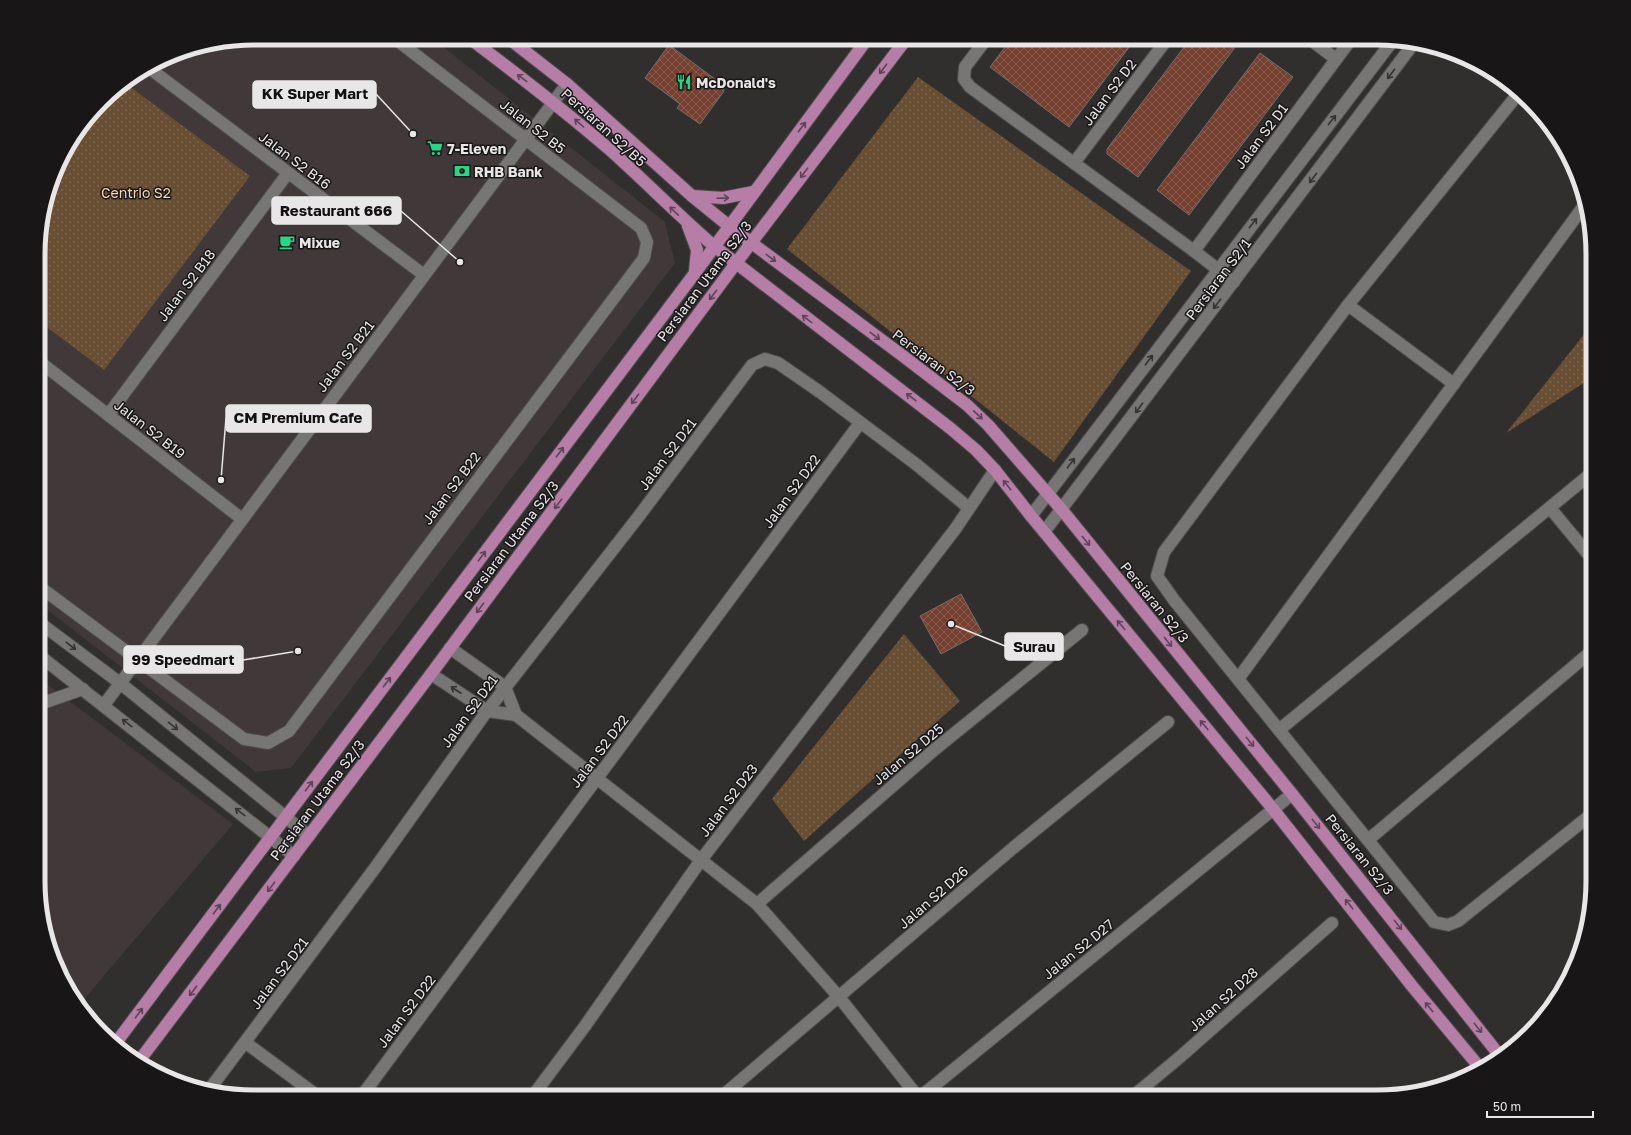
<svg xmlns="http://www.w3.org/2000/svg" width="1631" height="1135" font-family="'Golos Text',sans-serif">
<style>
.built{fill:#413839}
.grass{fill:url(#grass-dots)}
.building{fill:url(#building-cross-hatch);stroke:#726f6e}
.lines{fill:none;stroke-linecap:round;stroke-linejoin:round}
.minor-casing{stroke:#4f4c4c;stroke-width:14}
.major-casing{stroke:#4f4c4c;stroke-width:14}
.minor{stroke:#787575;stroke-width:12}
.major{stroke:#b67da6;stroke-width:12}
.oneway{stroke:#5f4457}
.oneway2{stroke:#353233}
.labels{text-anchor:middle;dominant-baseline:central;stroke-width:3;stroke-linejoin:round;paint-order:stroke}
.poi-label{font-size:14px;font-weight:bold;fill:#e8e6e6;stroke:#181617;text-anchor:start}
.street-label{font-size:14px;fill:#e8e6e6;stroke:#181617}
.park-label{font-size:14px;fill:#fcd6b0;stroke:#181617}
.rim{fill:none;stroke:#e8e6e6;stroke-width:5}
.leader{fill:none;stroke:#e8e6e6;stroke-width:1.5}
.callout-dot{fill:#e8e6e6;stroke:#181617;stroke-width:1.5}
.callout{fill:#e8e6e6;stroke:#e8e6e6;stroke-width:1.5}
.callout-label{font-size:15px;text-anchor:middle;font-weight:bold;fill:#111}
</style>
<defs>
<pattern id="grass-dots" width="8" height="8" patternUnits="userSpaceOnUse"><rect width="8" height="8" fill="#684e33"/><path d="M2 2h.1M6 6h.1" fill="none" stroke="#7e6851" stroke-width="1.8" stroke-linecap="round"/></pattern>
<pattern id="building-cross-hatch" width="8" height="8" patternUnits="userSpaceOnUse"><rect width="8" height="8" fill="#754030"/><path d="M0 0l8 8M0 8l8-8" fill="none" stroke="#895c4e"/></pattern>
</defs>
<rect width="100%" height="100%" fill="#312e2e"/>
<g class="built">
<polygon points="254,38 432,38 665,222 675,263 291,768 256,772 40,604 40,226 60,158 111,92 172,54"/>
<polygon points="40,679 233,824 80,1004 67,989 40,909"/>
</g>
<g class="grass">
<polygon points="918,77 1191,271 1054,462 787,249"/>
<polygon points="125,83 250,176 104,370 40,322 40,226 60,158 111,92"/>
<polygon points="1593,323 1593,377 1506,433"/>
<polygon points="904,634 960,701 804,841 772,799"/>
</g>
<g class="building">
<polygon points="1012,38 1136,38 1069,127 990,67"/>
<polygon points="1191,38 1242,38 1138,177 1107,154 1107,149"/>
<polygon points="669,45 723,85 724,91 700,124 677,108 680,104 645,78"/>
<polygon points="1260,53 1293,77 1189,215 1157,190"/>
<polygon points="961,594 982,632 941,654 920,616"/>
</g>
<g class="lines">
<defs>
<g id="minor">
<polyline points="987,38 965,67 964,79 970,87 1194,251 1234,282"/>
<polyline points="1308,38 1336,59"/>
<polyline points="149,68 424,275"/>
<polyline points="1518,94 1348,305 1164,552 1157,576 1174,600 1434,922 1448,925 1458,921 1593,813"/>
<polyline points="1074,163 1168,38"/>
<polyline points="1194,251 1352,38"/>
<polyline points="1348,305 1454,384"/>
<polyline points="40,362 242,519"/>
<polyline points="108,415 288,173"/>
<polyline points="1550,508 1593,560"/>
<polyline points="1031,516 1394,39"/>
<polyline points="1044,532 1414,43"/>
<polyline points="40,587 244,739 268,743 289,731 644,258 647,242 641,228 394,38"/>
<polyline points="40,623 120,683 309,836"/>
<polyline points="450,648 505,687 516,715"/>
<polyline points="40,656 294,856"/>
<polyline points="431,674 487,711 516,715 757,904 839,997 918,1097"/>
<polyline points="1238,679 1586,203"/>
<polyline points="40,704 83,689"/>
<polyline points="104,705 567,84"/>
<polyline points="1279,730 1593,472"/>
<polyline points="1368,840 1593,650"/>
<polyline points="757,904 934,750 1082,630"/>
<polyline points="246,1043 319,1097"/>
<polyline points="209,1090 375,868 487,711 639,516 752,365 765,359 778,363 820,392 917,465 969,508"/>
<polyline points="361,1097 860,423"/>
<polyline points="532,1097 585,1026 701,860 956,528 995,470"/>
<polyline points="721,1097 1013,848 1168,722"/>
<polyline points="920,1097 1292,794"/>
<polyline points="1132,1097 1180,1057 1332,923"/>
</g>
<g id="major">
<path d="M469 38C517 74 564 110 609 149 645 181 678 215 714 246L950 428 976 450 995 470 1031 516 1273 809 1412 986 1481 1069"/>
<polyline points="508,38 567,84 692,196 729,226 903,356 967,405 988,425 1062,510 1292,794 1500,1056"/>
<polyline points="692,196 723,198 753,192"/>
<polyline points="688,226 697,250 695,271"/>
<polyline points="115,1044 695,273 868,38"/>
<polyline points="139,1061 431,674 751,243 907,38"/>
</g>
</defs>
<use href="#minor" class="minor-casing"/>
<use href="#major" class="major-casing"/>
<use href="#minor" class="minor"/>
<use href="#major" class="major"/>
</g>
<defs><path id="oneway-shaft" d="M-6 0H5M1.5-3L5.5 0L1.5 3" fill="none" stroke-width="1.6" stroke-linecap="round" stroke-linejoin="round"/></defs>
<g class="oneway">
<use href="#oneway-shaft" transform="translate(883 69) rotate(127)"/>
<use href="#oneway-shaft" transform="translate(522 78) rotate(-143)"/>
<use href="#oneway-shaft" transform="translate(579 123) rotate(-139)"/>
<use href="#oneway-shaft" transform="translate(802 127) rotate(-53)"/>
<use href="#oneway-shaft" transform="translate(804 173) rotate(127)"/>
<use href="#oneway-shaft" transform="translate(723 198) rotate(-2)"/>
<use href="#oneway-shaft" transform="translate(674 211) rotate(-136)"/>
<use href="#oneway-shaft" transform="translate(771 258) rotate(37)"/>
<use href="#oneway-shaft" transform="translate(713 295) rotate(127)"/>
<use href="#oneway-shaft" transform="translate(807 319) rotate(-142)"/>
<use href="#oneway-shaft" transform="translate(875 336) rotate(37)"/>
<use href="#oneway-shaft" transform="translate(911 397) rotate(-143)"/>
<use href="#oneway-shaft" transform="translate(635 399) rotate(127)"/>
<use href="#oneway-shaft" transform="translate(978 415) rotate(43)"/>
<use href="#oneway-shaft" transform="translate(560 452) rotate(-53)"/>
<use href="#oneway-shaft" transform="translate(1007 485) rotate(-128)"/>
<use href="#oneway-shaft" transform="translate(558 504) rotate(127)"/>
<use href="#oneway-shaft" transform="translate(1086 541) rotate(51)"/>
<use href="#oneway-shaft" transform="translate(482 556) rotate(-53)"/>
<use href="#oneway-shaft" transform="translate(480 608) rotate(127)"/>
<use href="#oneway-shaft" transform="translate(1121 625) rotate(-130)"/>
<use href="#oneway-shaft" transform="translate(1168 642) rotate(51)"/>
<use href="#oneway-shaft" transform="translate(387 682) rotate(-53)"/>
<use href="#oneway-shaft" transform="translate(1204 725) rotate(-130)"/>
<use href="#oneway-shaft" transform="translate(1250 742) rotate(51)"/>
<use href="#oneway-shaft" transform="translate(309 786) rotate(-53)"/>
<use href="#oneway-shaft" transform="translate(1316 824) rotate(51)"/>
<use href="#oneway-shaft" transform="translate(271 887) rotate(127)"/>
<use href="#oneway-shaft" transform="translate(1349 904) rotate(-129)"/>
<use href="#oneway-shaft" transform="translate(217 909) rotate(-53)"/>
<use href="#oneway-shaft" transform="translate(1398 925) rotate(52)"/>
<use href="#oneway-shaft" transform="translate(193 991) rotate(127)"/>
<use href="#oneway-shaft" transform="translate(1429 1007) rotate(-129)"/>
<use href="#oneway-shaft" transform="translate(139 1013) rotate(-53)"/>
<use href="#oneway-shaft" transform="translate(1478 1028) rotate(51)"/>
</g>
<g class="oneway2">
<use href="#oneway-shaft" transform="translate(1391 74) rotate(127)"/>
<use href="#oneway-shaft" transform="translate(1332 120) rotate(-52)"/>
<use href="#oneway-shaft" transform="translate(1313 178) rotate(127)"/>
<use href="#oneway-shaft" transform="translate(1253 223) rotate(-52)"/>
<use href="#oneway-shaft" transform="translate(1217 304) rotate(127)"/>
<use href="#oneway-shaft" transform="translate(1149 360) rotate(-53)"/>
<use href="#oneway-shaft" transform="translate(1139 408) rotate(127)"/>
<use href="#oneway-shaft" transform="translate(1071 463) rotate(-53)"/>
<use href="#oneway-shaft" transform="translate(71 646) rotate(37)"/>
<use href="#oneway-shaft" transform="translate(456 690) rotate(-147)"/>
<use href="#oneway-shaft" transform="translate(127 723) rotate(-142)"/>
<use href="#oneway-shaft" transform="translate(173 726) rotate(39)"/>
<use href="#oneway-shaft" transform="translate(240 812) rotate(-142)"/>
</g>
<defs>
<symbol id="restaurant-bare" viewBox="-9 -9 18 18"><path d="M-5-6h1v4h1v-4h1v4h1v-4h1v5L-1.5 .5V6h-2V.5L-5-1ZM5-6V6H3V1.5H1.5Q1.5-4 5-6Z" fill="#25d886" stroke="#181617" stroke-width="2.5" paint-order="stroke"/></symbol>
<symbol id="supermarket-bare" viewBox="-9 -9 18 18"><path d="M-6-5.5h2.5l.6 2H6L4.5 2H-2.5L-4.4-4H-6ZM-1.5 3.2a1.3 1.3 0 1 0 .1 0ZM3 3.2a1.3 1.3 0 1 0 .1 0Z" fill="#25d886" stroke="#181617" stroke-width="2.5" paint-order="stroke"/></symbol>
<symbol id="bank-bare" viewBox="-9 -9 18 18"><path d="M-6-4H6V4H-6ZM0-2.3a2.3 2.3 0 1 0 0 4.6a2.3 2.3 0 1 0 0-4.6Z" fill="#25d886" stroke="#181617" stroke-width="2.5" paint-order="stroke"/></symbol>
<symbol id="cafe-bare" viewBox="-9 -9 18 18"><path d="M-5.5-4.5H6V0H3Q3 3.5 0 3.5H-2.5Q-5.5 3.5-5.5 0ZM3-3.2v2h1.7v-2ZM-6 4.5H4V6H-6Z" fill="#25d886" stroke="#181617" stroke-width="2.5" paint-order="stroke"/></symbol>
</defs>
<g fill-rule="evenodd">
<use href="#restaurant-bare" x="673" y="71" width="22" height="22"/>
<use href="#supermarket-bare" x="424" y="137" width="22" height="22"/>
<use href="#bank-bare" x="451" y="160" width="22" height="22"/>
<use href="#cafe-bare" x="276" y="231" width="22" height="22"/>
</g>
<g class="labels">
<g class="poi-label">
<text x="696" y="82">McDonald's</text>
<text x="447" y="148">7-Eleven</text>
<text x="474" y="171">RHB Bank</text>
<text x="299" y="242">Mixue</text>
</g>
<g class="street-label">
<text transform="translate(1109 92) rotate(-53)">Jalan S2 D2</text>
<text transform="translate(533 126) rotate(38)">Jalan S2 B5</text>
<text transform="translate(604 127) rotate(42)">Persiaran S2/B5</text>
<text transform="translate(1261 136) rotate(-53)">Jalan S2 D1</text>
<text transform="translate(295 160) rotate(37)">Jalan S2 B16</text>
<text transform="translate(1218 279) rotate(-53)">Persiaran S2/1</text>
<text transform="translate(704 281) rotate(-53)">Persiaran Utama S2/3</text>
<text transform="translate(186 285) rotate(-53)">Jalan S2 B18</text>
<text transform="translate(345 356) rotate(-53)">Jalan S2 B21</text>
<text transform="translate(934 362) rotate(37)">Persiaran S2/3</text>
<text transform="translate(150 429) rotate(38)">Jalan S2 B19</text>
<text transform="translate(667 454) rotate(-53)">Jalan S2 D21</text>
<text transform="translate(451 488) rotate(-53)">Jalan S2 B22</text>
<text transform="translate(791 491) rotate(-54)">Jalan S2 D22</text>
<text transform="translate(511 541) rotate(-53)">Persiaran Utama S2/3</text>
<text transform="translate(1155 602) rotate(51)">Persiaran S2/3</text>
<text transform="translate(469 711) rotate(-54)">Jalan S2 D21</text>
<text transform="translate(599 751) rotate(-53)">Jalan S2 D22</text>
<text transform="translate(908 754) rotate(-40)">Jalan S2 D25</text>
<text transform="translate(317 800) rotate(-53)">Persiaran Utama S2/3</text>
<text transform="translate(728 800) rotate(-53)">Jalan S2 D23</text>
<text transform="translate(1360 854) rotate(51)">Persiaran S2/3</text>
<text transform="translate(933 897) rotate(-41)">Jalan S2 D26</text>
<text transform="translate(1078 949) rotate(-39)">Jalan S2 D27</text>
<text transform="translate(279 973) rotate(-53)">Jalan S2 D21</text>
<text transform="translate(1223 999) rotate(-42)">Jalan S2 D28</text>
<text transform="translate(406 1011) rotate(-53)">Jalan S2 D22</text>
</g>
<g class="park-label">
<text x="136" y="192">Centrio S2</text>
</g>
</g>
<path d="M0 0H1631V1135H0ZM254 45H1377A209 209 0 0 1 1586 254V881A209 209 0 0 1 1377 1090H254A209 209 0 0 1 45 881V254A209 209 0 0 1 254 45Z" fill="#181617" fill-rule="evenodd"/>
<path class="rim" d="M254 45H1377A209 209 0 0 1 1586 254V881A209 209 0 0 1 1377 1090H254A209 209 0 0 1 45 881V254A209 209 0 0 1 254 45Z"/>
<path class="leader" d="M413 134L376 94M460 262L401 211M221 480L226 418M951 624L1005 646M298 651L243 660"/>
<g class="callout-dot">
<circle cx="413" cy="134" r="4"/>
<circle cx="460" cy="262" r="4"/>
<circle cx="221" cy="480" r="4"/>
<circle cx="951" cy="624" r="4"/>
<circle cx="298" cy="651" r="4"/>
</g>
<g class="callout">
<rect x="253" y="81" width="123" height="27" rx="4"/>
<rect x="272" y="197" width="129" height="27" rx="4"/>
<rect x="226" y="405" width="145" height="27" rx="4"/>
<rect x="1005" y="633" width="58" height="27" rx="4"/>
<rect x="124" y="646" width="119" height="27" rx="4"/>
</g>
<g class="callout-label">
<text x="315" y="99">KK Super Mart</text>
<text x="336" y="216">Restaurant 666</text>
<text x="298" y="423">CM Premium Cafe</text>
<text x="1034" y="652">Surau</text>
<text x="183" y="665">99 Speedmart</text>
</g>
<path d="M1487 1111v6h106v-6" fill="none" stroke="#e8e6e6" stroke-width="2"/>
<text x="1493" y="1111" font-size="12" fill="#e8e6e6" stroke="#181617" stroke-width="3" paint-order="stroke">50 m</text>
</svg>
